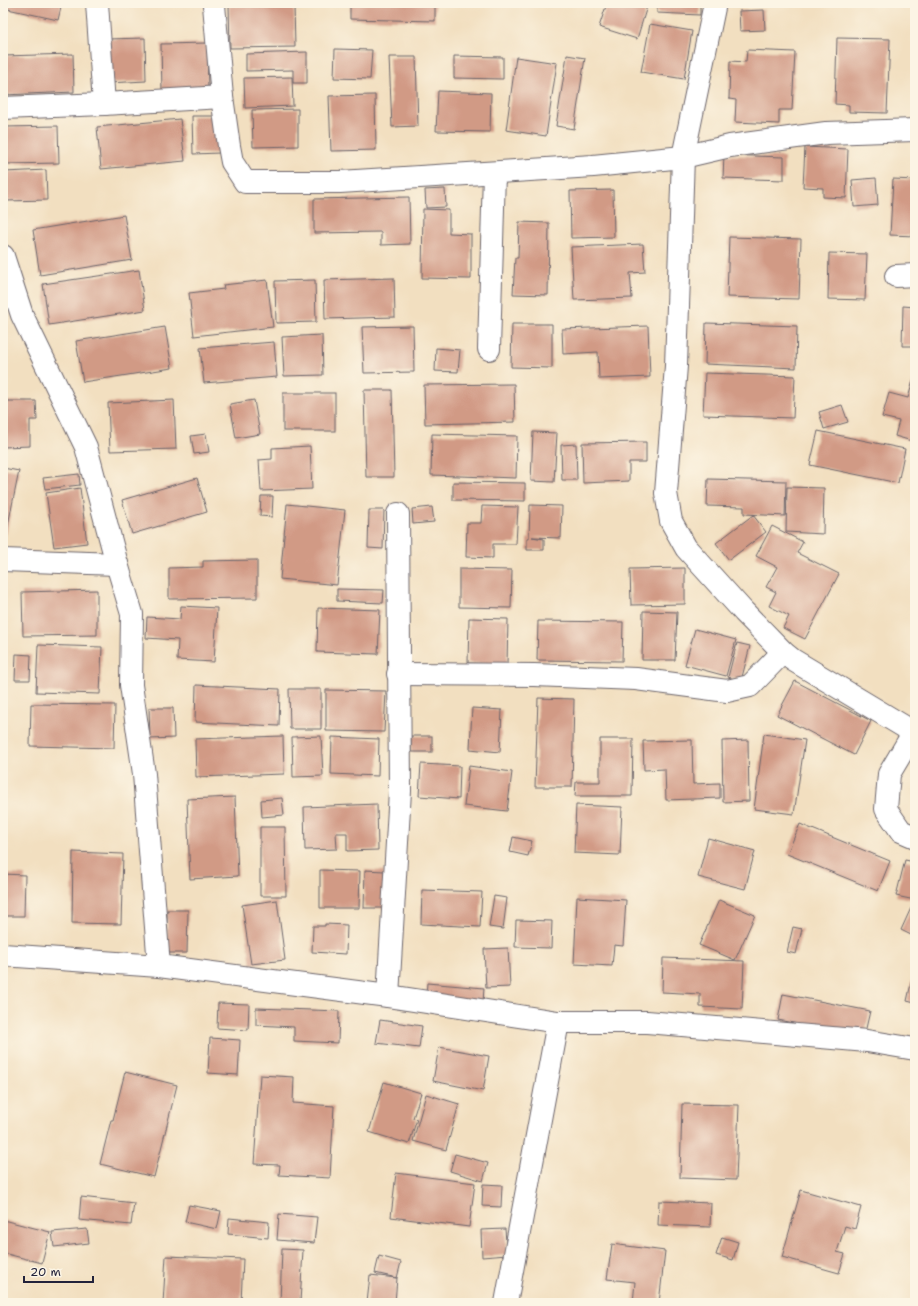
<svg xmlns="http://www.w3.org/2000/svg" width="918" height="1306" font-family="'Shantell Sans',sans-serif">
<style>
.building{fill:#d19a85}
.lines{fill:none;stroke-linecap:round;stroke-linejoin:round}
.street-casing{stroke:#6b646a;stroke-width:24}
.street{stroke:#fff;stroke-width:22}
</style>
<rect width="100%" height="100%" fill="#fcf5e5"/>
<filter id="ink" filterUnits="userSpaceOnUse"><feTurbulence type="fractalNoise" baseFrequency=".025" numOctaves="2"/><feDisplacementMap in="SourceGraphic" scale="8" xChannelSelector="R" yChannelSelector="G"/><feConvolveMatrix kernelMatrix="1 2 1 2 8 2 1 2 1" color-interpolation-filters="sRGB"/></filter>
<filter id="wash" filterUnits="userSpaceOnUse"><feTurbulence type="fractalNoise" baseFrequency=".012" numOctaves="4" result="noise"/><feDisplacementMap in="SourceGraphic" scale="16" xChannelSelector="R" yChannelSelector="G"/><feGaussianBlur stdDeviation="0.9" result="paint"/><feColorMatrix in="noise" values="0 0 0 0 0 0 0 0 0 0 0 0 0 0 0 0 0 1.4 0 .05"/><feComposite in="paint" operator="in"/></filter>
<g filter="url(#wash)">
<rect width="100%" height="100%" fill="#f2dfc0"/>
<g id="blocks">
<g class="building">
<polygon points="3,3 62,3 58,20 3,8"/>
<polygon points="350,3 435,3 435,21 350,19"/>
<polygon points="607,3 648,3 637,39 599,27"/>
<polygon points="657,3 700,3 700,15 657,13"/>
<polygon points="294,5 295,47 230,48 229,6"/>
<polygon points="764,10 765,30 740,31 739,11"/>
<polygon points="650,24 692,31 684,79 641,72"/>
<polygon points="145,38 146,81 108,83 107,39"/>
<polygon points="837,38 890,39 887,113 849,112 849,105 835,104"/>
<polygon points="207,43 208,90 162,91 161,44"/>
<polygon points="335,49 372,50 370,79 334,78"/>
<polygon points="747,50 795,52 792,110 779,110 779,124 735,122 736,100 729,99 730,61 746,62"/>
<polygon points="307,52 307,83 293,83 293,70 246,71 246,54"/>
<polygon points="73,54 74,92 3,95 3,56"/>
<polygon points="567,55 585,58 574,129 556,126"/>
<polygon points="454,56 503,57 503,79 454,78"/>
<polygon points="389,57 416,57 418,126 392,127"/>
<polygon points="516,57 557,63 546,136 506,130"/>
<polygon points="292,77 293,106 245,108 244,78"/>
<polygon points="438,91 491,93 490,132 436,131"/>
<polygon points="375,95 376,150 331,151 329,96"/>
<polygon points="298,109 298,146 253,147 252,110"/>
<polygon points="192,116 219,116 220,153 193,154"/>
<polygon points="180,119 185,161 101,169 97,127"/>
<polygon points="58,126 59,163 5,164 4,127"/>
<polygon points="805,147 848,149 846,198 823,197 823,188 803,187"/>
<polygon points="724,155 784,157 784,180 723,178"/>
<polygon points="46,170 47,200 6,201 5,172"/>
<polygon points="876,178 878,205 854,207 852,180"/>
<polygon points="893,179 915,180 915,236 890,235"/>
<polygon points="445,189 446,207 426,208 425,190"/>
<polygon points="613,190 614,237 571,238 570,191"/>
<polygon points="409,197 410,244 381,245 381,232 314,233 314,199"/>
<polygon points="423,209 449,210 449,233 471,234 471,279 422,278"/>
<polygon points="124,215 132,260 40,275 33,230"/>
<polygon points="519,222 549,223 548,295 513,294 515,258 518,258"/>
<polygon points="729,237 801,239 799,299 727,297"/>
<polygon points="643,244 645,272 630,273 632,298 574,300 571,247"/>
<polygon points="829,253 867,254 865,300 828,299"/>
<polygon points="139,270 145,310 49,325 43,284"/>
<polygon points="394,278 395,317 325,319 324,280"/>
<polygon points="267,280 273,327 194,336 189,293 224,289 223,285"/>
<polygon points="315,280 316,322 276,323 275,281"/>
<polygon points="903,306 915,307 915,346 902,346"/>
<polygon points="706,323 797,326 796,368 705,364"/>
<polygon points="512,324 552,324 552,368 511,367"/>
<polygon points="413,326 414,372 364,373 362,327"/>
<polygon points="648,326 650,377 599,379 598,352 563,354 562,329"/>
<polygon points="165,327 172,368 83,382 76,341"/>
<polygon points="322,335 323,375 284,376 282,337"/>
<polygon points="274,342 277,377 204,383 200,348"/>
<polygon points="436,348 460,350 458,372 435,371"/>
<polygon points="3,352 4,352 5,380 3,380"/>
<polygon points="705,373 795,376 793,418 703,415"/>
<polygon points="915,374 915,442 895,436 899,421 882,417 889,393 908,398"/>
<polygon points="514,384 515,422 425,424 424,385"/>
<polygon points="364,390 392,390 394,477 366,477"/>
<rect x="283" y="393" width="52" height="38"/>
<polygon points="174,400 176,449 110,451 108,403"/>
<polygon points="254,400 260,434 236,438 230,404"/>
<polygon points="3,401 36,401 37,420 30,420 30,446 3,447"/>
<polygon points="842,405 848,422 824,429 819,412"/>
<polygon points="818,431 905,449 898,483 810,465"/>
<polygon points="533,432 557,433 554,482 531,481"/>
<polygon points="206,434 209,452 194,454 191,436"/>
<polygon points="432,434 517,436 516,478 431,475"/>
<polygon points="646,442 646,462 629,462 629,481 583,483 582,443"/>
<polygon points="576,444 577,480 562,480 561,445"/>
<polygon points="310,446 312,489 261,491 259,460 272,459 272,448"/>
<polygon points="3,468 19,471 6,535 3,534"/>
<polygon points="79,474 80,485 45,489 43,478"/>
<polygon points="197,478 207,512 132,534 122,500"/>
<polygon points="708,479 786,481 785,516 744,514 744,507 707,506"/>
<polygon points="453,482 525,483 525,501 453,500"/>
<polygon points="787,487 824,488 823,534 786,532"/>
<polygon points="80,488 87,543 54,547 46,493"/>
<polygon points="261,496 273,496 272,517 260,516"/>
<polygon points="287,504 345,510 337,585 280,579"/>
<polygon points="530,505 562,506 561,538 532,537 544,539 544,550 527,550 527,538 529,538"/>
<polygon points="482,506 518,507 516,544 493,544 493,558 466,557 467,523 481,523"/>
<polygon points="432,507 434,522 413,524 412,509"/>
<polygon points="369,510 384,510 383,549 368,548"/>
<polygon points="753,515 766,532 729,560 716,543"/>
<polygon points="772,526 803,542 797,553 839,574 805,639 783,628 789,616 769,606 776,592 766,587 777,567 756,556"/>
<polygon points="257,560 257,598 169,599 169,568 203,567 203,561"/>
<polygon points="685,568 685,604 631,605 630,569"/>
<polygon points="459,569 512,570 511,608 459,607"/>
<polygon points="337,589 384,590 383,603 337,601"/>
<polygon points="97,590 97,635 23,636 22,592"/>
<polygon points="181,606 217,608 214,662 177,660 178,640 146,638 147,617 180,619"/>
<polygon points="318,608 380,610 378,654 317,652"/>
<polygon points="643,611 677,612 675,660 642,660"/>
<polygon points="469,618 508,619 507,664 468,663"/>
<polygon points="538,621 623,622 622,661 537,660"/>
<polygon points="695,629 736,640 726,676 685,665"/>
<polygon points="737,643 750,646 741,681 728,677"/>
<polygon points="38,645 102,647 100,694 36,692"/>
<polygon points="16,654 31,655 30,680 15,680"/>
<polygon points="795,681 871,721 854,755 777,715"/>
<polygon points="196,685 280,689 279,726 195,722"/>
<polygon points="289,689 321,689 321,729 290,729"/>
<polygon points="326,690 386,691 384,732 326,731"/>
<polygon points="538,698 574,699 572,787 535,787"/>
<polygon points="31,704 115,705 114,748 30,746"/>
<polygon points="149,708 173,708 174,738 150,739"/>
<polygon points="472,708 502,710 500,752 470,749"/>
<polygon points="764,734 805,740 794,814 754,809"/>
<polygon points="283,736 284,774 196,777 195,739"/>
<polygon points="321,736 323,776 293,777 292,737"/>
<rect x="411" y="736" width="21" height="16"/>
<polygon points="332,737 379,739 378,776 331,774"/>
<polygon points="600,739 633,739 632,796 575,796 576,782 600,782"/>
<polygon points="692,740 693,784 720,783 720,798 666,800 665,769 644,770 643,741"/>
<polygon points="748,740 749,801 723,802 722,741"/>
<polygon points="421,764 460,766 459,799 419,796"/>
<polygon points="469,766 512,772 507,811 464,806"/>
<polygon points="235,797 238,876 190,879 187,799"/>
<polygon points="282,798 284,815 262,817 261,800"/>
<polygon points="377,804 378,850 347,851 347,833 336,833 337,849 305,850 304,807"/>
<polygon points="576,805 622,807 620,855 574,853"/>
<polygon points="800,824 890,861 878,891 787,854"/>
<polygon points="260,827 285,827 286,896 260,896"/>
<polygon points="513,837 532,841 528,856 510,852"/>
<polygon points="708,838 755,851 745,889 698,877"/>
<polygon points="73,852 123,854 121,924 72,923"/>
<polygon points="905,860 915,862 915,900 896,896"/>
<polygon points="320,870 360,871 359,908 320,908"/>
<polygon points="365,870 384,871 383,908 364,908"/>
<polygon points="3,874 25,875 24,916 3,916"/>
<polygon points="422,890 482,892 480,927 421,924"/>
<polygon points="494,896 507,898 503,929 489,927"/>
<polygon points="577,897 626,900 623,946 614,945 612,966 574,964"/>
<polygon points="277,900 285,960 251,964 242,905"/>
<polygon points="719,900 755,915 735,960 699,945"/>
<polygon points="911,908 915,910 915,937 901,930"/>
<polygon points="167,910 188,910 187,953 167,953"/>
<polygon points="516,920 552,921 551,948 515,947"/>
<polygon points="325,924 347,925 346,954 312,952 313,926 325,926"/>
<polygon points="793,927 802,929 796,954 787,952"/>
<polygon points="508,948 510,987 486,988 484,949"/>
<polygon points="663,958 744,961 742,1009 700,1007 700,994 662,992"/>
<polygon points="914,970 915,970 915,1003 907,1001"/>
<polygon points="427,983 484,988 483,1002 426,997"/>
<polygon points="783,994 870,1011 864,1037 778,1020"/>
<polygon points="218,1003 249,1004 248,1030 217,1028"/>
<polygon points="256,1008 339,1011 338,1043 294,1041 294,1027 256,1025"/>
<polygon points="380,1020 422,1026 419,1048 376,1043"/>
<polygon points="210,1038 240,1040 238,1075 208,1073"/>
<polygon points="439,1047 489,1056 483,1091 433,1081"/>
<polygon points="125,1072 177,1085 154,1177 100,1164 111,1120 113,1120"/>
<polygon points="260,1075 294,1077 293,1103 334,1106 330,1178 279,1175 280,1165 254,1164"/>
<polygon points="384,1082 421,1093 413,1118 417,1119 409,1144 369,1132"/>
<polygon points="426,1094 459,1104 446,1150 413,1141"/>
<polygon points="682,1104 739,1105 736,1180 680,1178"/>
<polygon points="455,1154 488,1163 483,1181 450,1171"/>
<polygon points="396,1173 475,1183 469,1227 391,1217"/>
<polygon points="483,1184 502,1185 501,1207 482,1206"/>
<polygon points="801,1190 861,1207 855,1229 845,1226 837,1252 845,1254 839,1273 782,1257"/>
<polygon points="81,1197 134,1203 131,1225 79,1220"/>
<polygon points="659,1201 711,1203 710,1227 658,1225"/>
<polygon points="189,1205 221,1211 217,1229 185,1222"/>
<polygon points="279,1214 317,1217 314,1243 277,1240"/>
<polygon points="229,1218 269,1222 268,1238 228,1234"/>
<polygon points="3,1220 50,1232 42,1263 3,1253"/>
<polygon points="87,1229 89,1243 54,1247 52,1232"/>
<polygon points="505,1229 507,1255 482,1257 481,1230"/>
<polygon points="722,1237 738,1242 733,1260 716,1255"/>
<polygon points="612,1244 665,1251 659,1303 633,1303 635,1282 607,1279"/>
<polygon points="282,1249 303,1250 300,1303 280,1303"/>
<polygon points="166,1256 243,1259 241,1303 163,1303"/>
<polygon points="379,1256 401,1262 397,1278 375,1273"/>
<polygon points="370,1275 397,1278 395,1303 367,1303"/>
</g>
</g>
</g>
<g filter="url(#ink)">
<use href="#blocks" fill-opacity="0" stroke="#6b646a" stroke-width="1"/>
<g class="lines">
<defs>
<g id="street">
<polyline points="97,3 104,104"/>
<polyline points="715,3 683,157 676,366 666,493 671,521 686,548 744,612 783,652 793,660 913,732"/>
<polyline points="214,5 222,97 229,146 232,162 245,182 340,182 593,166 683,157 730,146 826,133 915,130"/>
<polyline points="3,108 104,104 222,97"/>
<polyline points="3,256 22,315 86,447 117,564 132,614 131,685 144,774 159,966"/>
<polyline points="896,276 915,275"/>
<polyline points="489,349 494,173"/>
<polyline points="3,560 117,564"/>
<polyline points="398,674 534,675 636,679 727,691 750,686 783,652"/>
<polyline points="915,730 889,774 886,809 901,831 915,837"/>
<polyline points="3,955 159,966 388,996 558,1022 647,1022 867,1041 915,1049"/>
<polyline points="388,996 400,791 398,514"/>
<polyline points="506,1303 558,1022"/>
</g>
</defs>
<use href="#street" class="street-casing"/>
<use href="#street" class="street"/>
</g>
</g>
<rect width="918" height="1306" fill="none" stroke="#fcf5e5" stroke-width="16"/>
<path d="M24 1276v6h69v-6" fill="none" stroke="#22223b" stroke-width="2"/>
<text x="30" y="1276" font-size="12" fill="#22223b" stroke="#fcf5e5" stroke-width="3" paint-order="stroke">20 m</text>
</svg>
